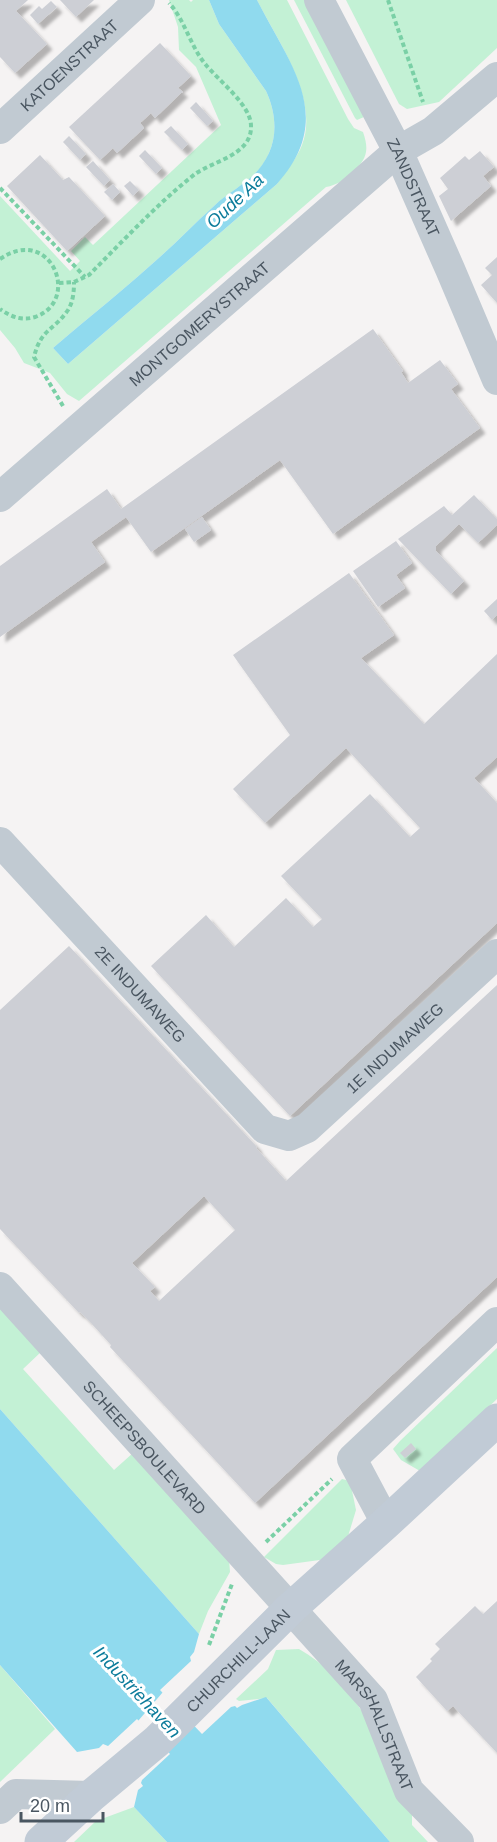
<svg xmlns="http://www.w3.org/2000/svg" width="497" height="1842" font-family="Arial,sans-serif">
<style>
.green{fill:#c3f1d5}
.water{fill:#90daee}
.pier{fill:#f5f3f3}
.building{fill:#cdcfd5;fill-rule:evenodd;filter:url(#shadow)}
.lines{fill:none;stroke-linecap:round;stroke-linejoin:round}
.path{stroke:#7ad0a6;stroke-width:4;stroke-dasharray:4.5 3;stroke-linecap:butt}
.street{stroke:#c1cad2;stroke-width:30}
.secondary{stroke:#c1cbd6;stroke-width:33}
.labels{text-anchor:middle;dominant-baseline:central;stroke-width:6;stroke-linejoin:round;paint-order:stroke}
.street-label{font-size:16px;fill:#4a5661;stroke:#fff}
.water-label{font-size:18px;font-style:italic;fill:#0c7c9b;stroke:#fff}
</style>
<defs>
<filter id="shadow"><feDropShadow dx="5.5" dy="5.5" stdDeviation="1.5" flood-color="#0004"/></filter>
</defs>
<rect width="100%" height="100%" fill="#f5f3f3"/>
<g class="green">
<path d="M169 0H189L191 2 193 0H209L219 24 266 91C275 110 278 133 269 153 257 181 234 187 214 206 196 222 179 240 161 256 126 288 89 317 53 348L68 364 277 184C285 172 297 158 302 145 320 99 277 40 257 0H287L348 119 354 128 363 132C370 152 366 160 351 174 342 181 337 185 326 187L79 401 67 394 50 373 24 363 15 348 0 330V196L70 271 80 261 71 251 85 237 93 245 221 125 196 67 179 50 178 27Z"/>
<polygon points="294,0 305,0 364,117 357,120 355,118"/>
<polygon points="346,0 497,0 497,48 439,102 407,109 399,104"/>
<polygon points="0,1304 42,1351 23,1369 114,1470 133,1453 229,1559 230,1572 208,1611 199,1634 0,1409"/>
<polygon points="497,1348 497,1399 420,1471 401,1460 393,1449 400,1441"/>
<polygon points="342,1479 350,1481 356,1510 346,1543 327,1559 283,1565 276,1564 264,1557"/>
<path d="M299 1649C361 1685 383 1750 412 1812V1825L428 1842H390L267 1698 239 1701 236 1699 268 1669 276 1650Z"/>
<polygon points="0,1665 55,1729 0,1782"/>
<polygon points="134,1807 167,1842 74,1842 96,1821"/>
</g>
<g class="water">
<path d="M209 0H257C290 65 337 117 277 184L68 364 53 348C89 317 126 288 161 256 179 240 196 222 214 206 234 187 256 181 269 153 278 133 275 110 266 91L219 24Z"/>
<polygon points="0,1409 199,1634 194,1652 190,1657 191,1661 160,1690 202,1734 231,1707 235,1706 237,1708 242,1705 266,1697 390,1842 167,1842 134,1807 138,1790 143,1786 141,1783 142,1780 170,1754 137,1719 108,1746 103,1744 99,1748 77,1752 0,1665"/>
</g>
<polygon class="pier" points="163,1692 193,1724 166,1750 138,1721"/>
<g class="building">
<polygon points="0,0 28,0 16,11 47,44 15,73 0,57"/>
<polygon points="60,0 94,0 76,17"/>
<polygon points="51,1 57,7 38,24 30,15 39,6 42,9"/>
<polygon points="160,43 191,76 178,88 183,92 181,93 155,118 151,113 140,123 144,128 117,153 113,148 100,160 69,127"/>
<polygon points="196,102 213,121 207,126 190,108"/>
<polygon points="171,126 188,144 182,150 164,132"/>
<polygon points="69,136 86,154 80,160 63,142"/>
<polygon points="145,150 162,168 156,174 139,156"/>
<polygon points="480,151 494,167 483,176 491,186 451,221 439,196 448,189 440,178 465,156 469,160"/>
<polygon points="40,155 63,180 69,177 105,216 67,251 7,186"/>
<polygon points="93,161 110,180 104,186 86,167"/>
<polygon points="130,181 139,190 133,196 124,186"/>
<polygon points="113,184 120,192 112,200 104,192"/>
<polygon points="497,257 497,303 481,285 492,275 485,268"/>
<polygon points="373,329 403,371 401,372 408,383 440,360 458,384 451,389 480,428 333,534 280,460 151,552 126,517 91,542 105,562 0,637 0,566 107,489 121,509"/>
<polygon points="474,495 497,519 497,525 478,543 459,524 436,546 436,551 464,581 451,594 398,539 444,506 452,515"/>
<polygon points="202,517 211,530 194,542 185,529"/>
<polygon points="396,541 412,563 396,575 405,588 378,607 353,571"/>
<polygon points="349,573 394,635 361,658 424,724 497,654 497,757 474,778 497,803 497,923 290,1116 151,966 206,915 234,947 286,898 313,927 322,919 281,876 370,794 410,837 420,828 346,748 265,823 233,789 290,735 233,655"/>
<polygon points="497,599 497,615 492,620 484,611"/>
<path d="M69 946 257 1147 256 1148 286 1181 497 985V1277L255 1503 110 1347 111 1345 91 1323 80 1312 79 1313 0 1229V1010ZM204 1196 235 1230 159 1301 150 1291 155 1287 132 1263Z"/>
<polygon points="411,1443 416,1449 405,1458 400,1453"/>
<polygon points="497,1601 497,1753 453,1706 447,1711 416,1677 432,1661 430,1659 440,1649 435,1644 475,1606 483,1614"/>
</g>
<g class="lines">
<g class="path">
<polyline points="388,0 423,102"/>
<polyline points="0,188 85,277"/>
<path d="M0 259C51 224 82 301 35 317 22 321 11 317 0 309"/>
<path d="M59 283 74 282 89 275C123 241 157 204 195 174 213 161 252 155 251 126 251 105 219 81 206 65 190 46 185 20 169 3"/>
<path d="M63 406 34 357C41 328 54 331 68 310 73 302 74 292 74 282"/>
<polyline points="266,1542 332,1479"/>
<polyline points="209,1645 232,1584"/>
</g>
<g class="street">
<path id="s1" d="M319 0 398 151 450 269 497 380"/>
<path id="s2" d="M0 129 140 0"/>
<path id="s3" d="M0 497 398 151 433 131 497 77"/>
<path id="s4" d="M0 842 265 1129 289 1136 307 1128 497 954"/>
<path id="s5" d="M0 1287 373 1700 409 1791 459 1842"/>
<polyline points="386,1523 352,1459 497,1322"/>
<polyline points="0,1809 16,1794 91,1796"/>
</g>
<path class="secondary" id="s6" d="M41 1842 91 1796 157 1741 291 1608 386 1523 497 1420"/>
</g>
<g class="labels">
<g class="street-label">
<text stroke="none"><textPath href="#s2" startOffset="94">KATOENSTRAAT</textPath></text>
<text stroke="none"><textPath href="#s1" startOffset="210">ZANDSTRAAT</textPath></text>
<text stroke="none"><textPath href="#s3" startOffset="264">MONTGOMERYSTRAAT</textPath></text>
<text stroke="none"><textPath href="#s4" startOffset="207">2E INDUMAWEG</textPath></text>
<text stroke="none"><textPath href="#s4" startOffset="554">1E INDUMAWEG</textPath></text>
<text stroke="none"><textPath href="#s5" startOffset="216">SCHEEPSBOULEVARD</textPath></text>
<text stroke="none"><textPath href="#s6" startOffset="268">CHURCHILL-LAAN</textPath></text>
<text stroke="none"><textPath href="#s5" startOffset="579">MARSHALLSTRAAT</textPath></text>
</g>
<g class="water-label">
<text transform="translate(235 201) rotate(-43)">Oude Aa</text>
<text transform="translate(137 1692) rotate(47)">Industriehaven</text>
</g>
</g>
<path d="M21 1812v9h82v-9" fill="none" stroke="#4a5661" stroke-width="3"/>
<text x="30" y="1812" font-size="18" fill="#4a5661" stroke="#ffffff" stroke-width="4.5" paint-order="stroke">20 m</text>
</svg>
